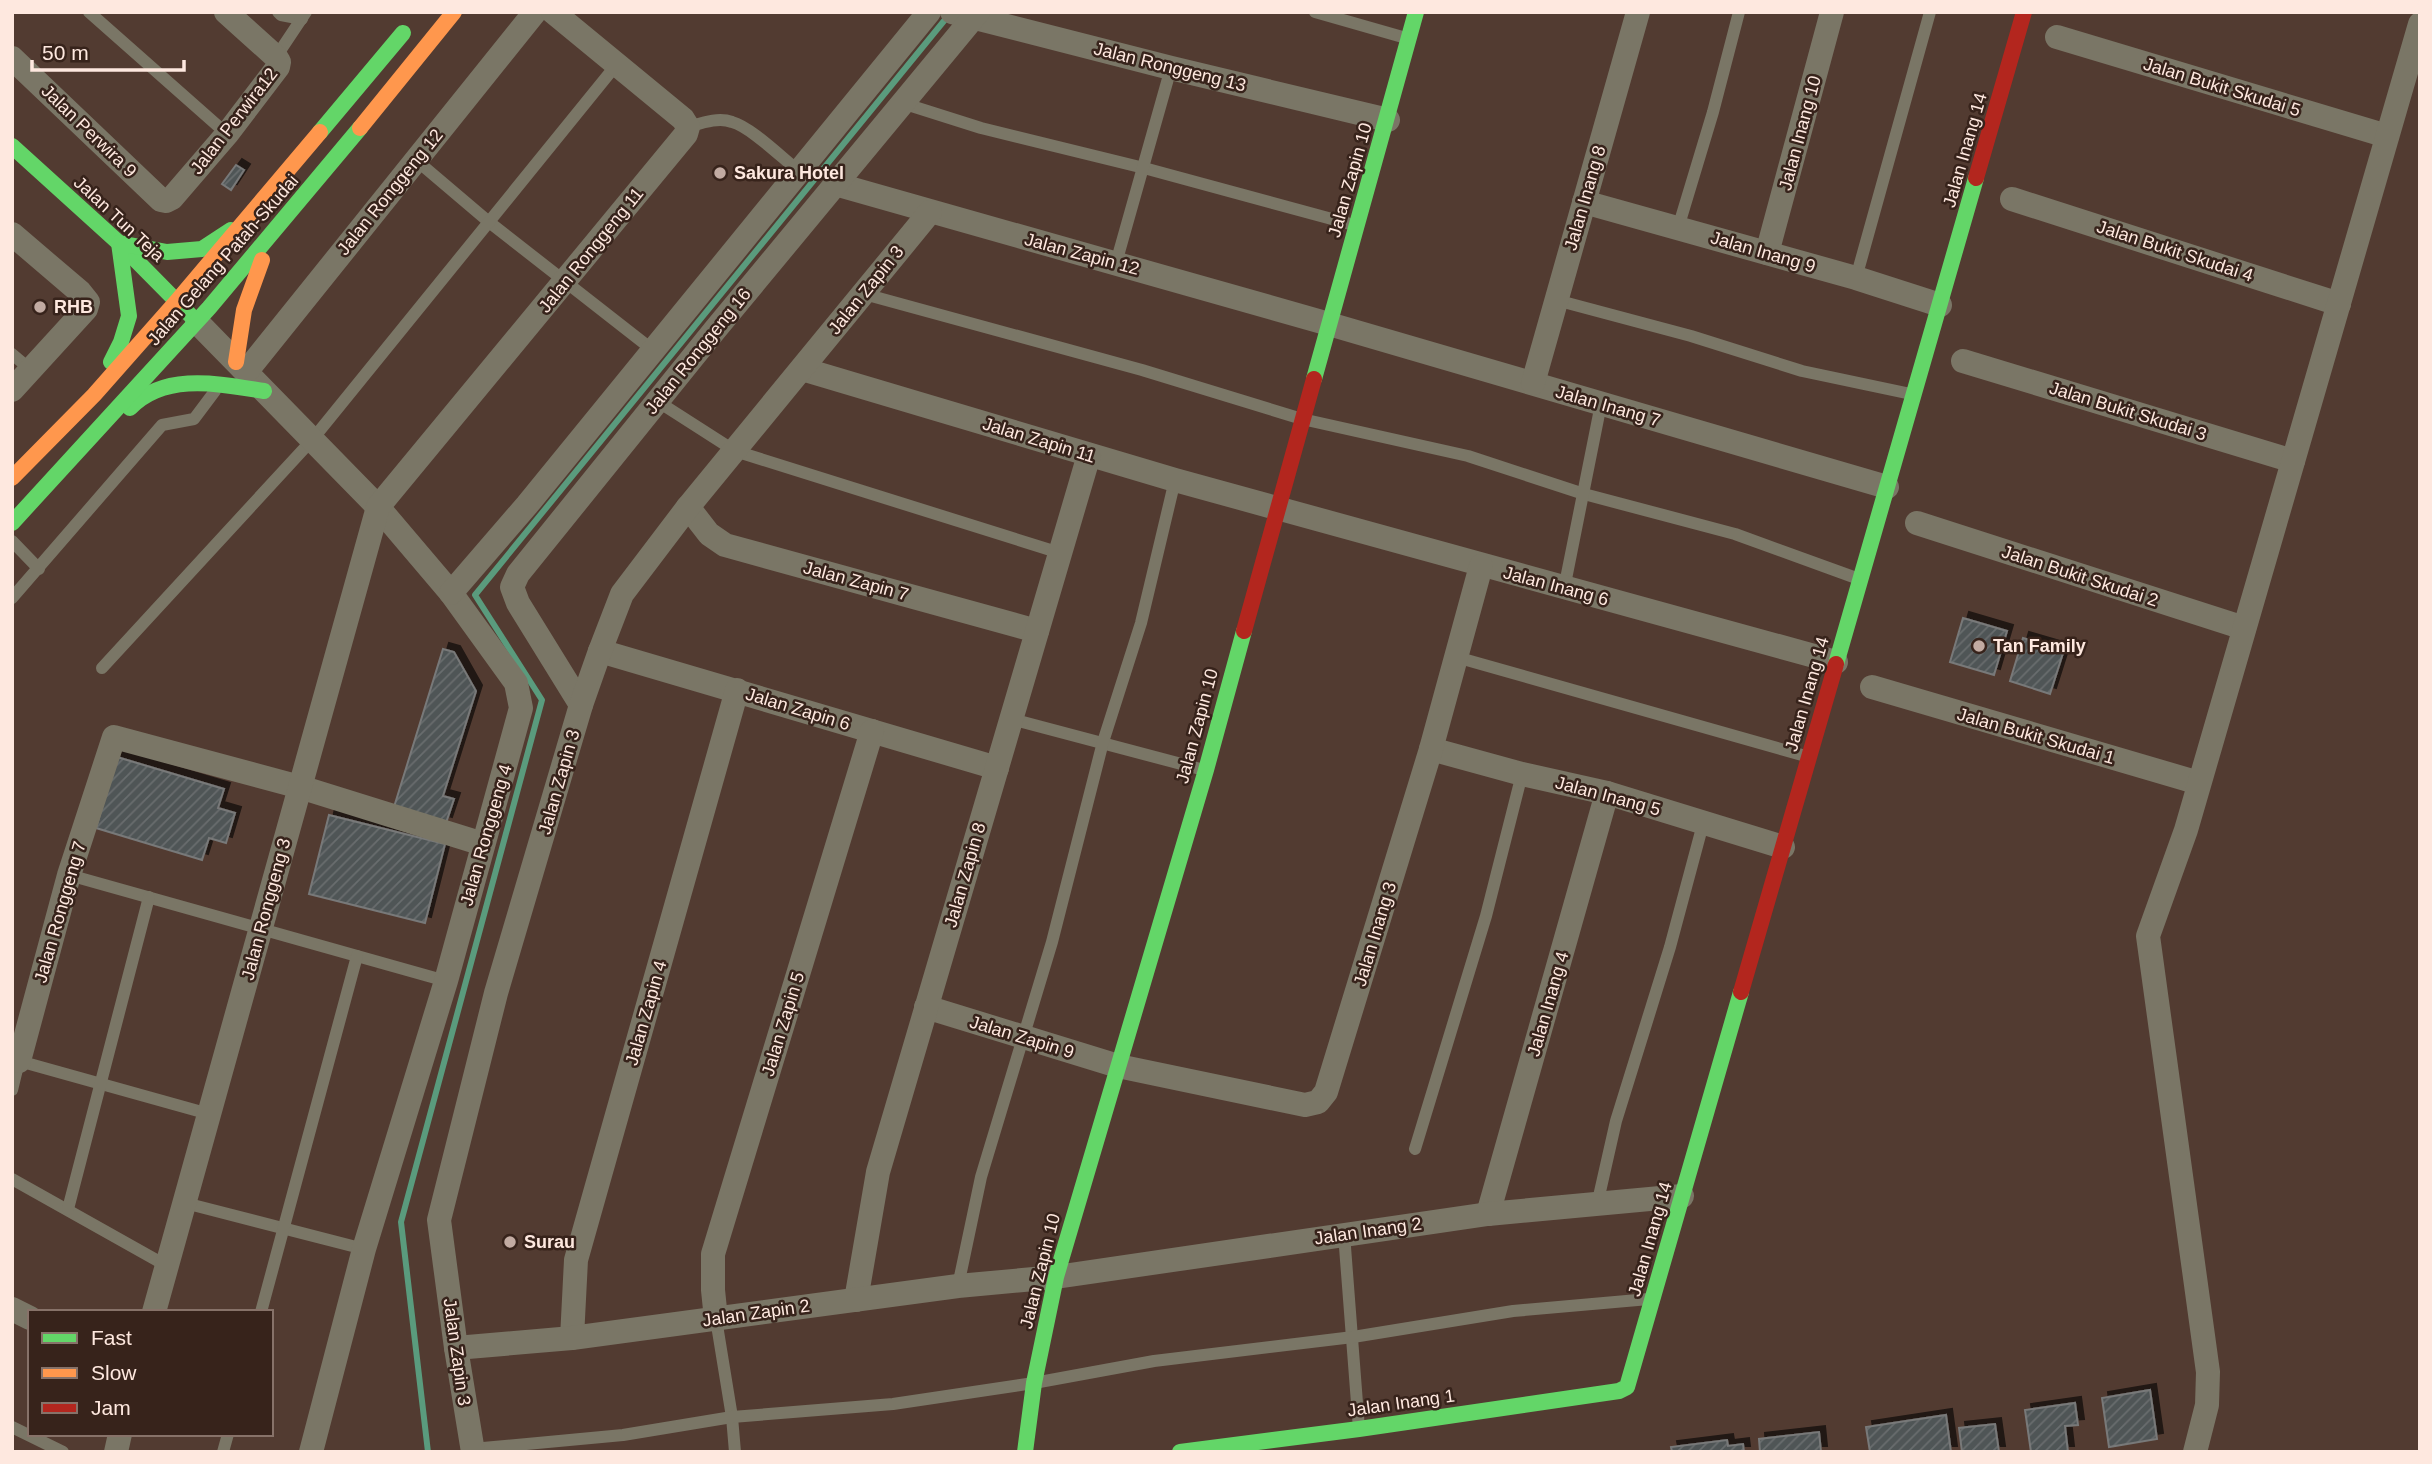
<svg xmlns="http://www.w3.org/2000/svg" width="2432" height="1464" font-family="Helvetica,sans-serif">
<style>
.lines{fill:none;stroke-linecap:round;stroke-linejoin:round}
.stream{stroke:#5a9b7d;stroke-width:6}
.building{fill:url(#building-hatch);stroke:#787979;stroke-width:2;filter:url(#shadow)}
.lane{stroke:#7a7666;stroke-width:12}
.street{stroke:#7a7666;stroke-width:24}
.fast{stroke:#63d668;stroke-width:16}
.slow{stroke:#ff974d;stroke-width:16}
.jam{stroke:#b3261e;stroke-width:16}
.poi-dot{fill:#c2aba2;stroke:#37231b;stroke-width:2.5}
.labels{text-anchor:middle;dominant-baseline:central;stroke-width:5;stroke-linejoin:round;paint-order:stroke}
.street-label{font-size:18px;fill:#fee8df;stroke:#37231b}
.poi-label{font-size:18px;font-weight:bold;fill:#fee8df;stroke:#37231b;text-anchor:start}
</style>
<defs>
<pattern id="building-hatch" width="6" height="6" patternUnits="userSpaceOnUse" patternTransform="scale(1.75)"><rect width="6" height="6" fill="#4f5556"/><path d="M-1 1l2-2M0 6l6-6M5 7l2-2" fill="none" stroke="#696d6e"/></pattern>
<filter id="shadow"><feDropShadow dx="6" dy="-6" stdDeviation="0" flood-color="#0009"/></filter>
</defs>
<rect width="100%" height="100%" fill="#523b31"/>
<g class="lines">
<polyline class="stream" points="428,1452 401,1222 542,700 475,595 948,16"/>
</g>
<g class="building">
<polygon points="236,165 244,170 231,190 222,184"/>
<polygon points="1963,618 2007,631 1994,675 1950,662"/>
<polygon points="2023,638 2064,650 2050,694 2010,681"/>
<polygon points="443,649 454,652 476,691 443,796 454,799 446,823 394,807"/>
<polygon points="117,757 224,789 218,808 235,813 226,843 209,838 202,860 96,828"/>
<polygon points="329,815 445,844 425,923 309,894"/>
<polygon points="2150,1390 2157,1439 2109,1447 2102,1398"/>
<polygon points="2075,1403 2078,1425 2065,1426 2068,1452 2031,1452 2025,1410"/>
<polygon points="1946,1415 1951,1452 1870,1452 1866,1427"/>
<polygon points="1995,1424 1999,1452 1962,1452 1959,1428"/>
<polygon points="1819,1432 1821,1452 1760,1452 1759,1439"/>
<polygon points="1727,1440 1728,1446 1743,1444 1744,1452 1672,1452 1671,1447"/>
</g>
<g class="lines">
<g class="lane">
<polyline points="89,12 227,134"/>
<polyline points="278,12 281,15 302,19"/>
<polyline points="1315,12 1406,38"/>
<polyline points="276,57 306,12"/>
<polyline points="902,103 981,128 1144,168 1354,225"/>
<path d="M688 127C702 123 718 117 732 122 751 127 783 159 800 172"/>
<polyline points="416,160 489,222 654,351"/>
<polyline points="1678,228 1713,112 1739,12"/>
<polyline points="1116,263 1171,68"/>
<polyline points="1856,278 1930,12"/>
<polyline points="864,294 1142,370 1302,419 1468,456 1584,494 1735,534 1859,579"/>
<polyline points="1556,300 1691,336 1802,371 1911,394"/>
<polyline points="12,354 31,370"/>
<polyline points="657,401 735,451 1060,553"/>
<polyline points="12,541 39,569"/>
<polyline points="1564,589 1601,404"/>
<polyline points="12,598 162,425 194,419 215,391"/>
<polyline points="1456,657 1809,757"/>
<polyline points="102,668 312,440 617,64"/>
<polyline points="1011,719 1204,770"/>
<polyline points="69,875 446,981"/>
<polyline points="12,1090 19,1061 209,1114"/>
<polyline points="1415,1149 1486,916 1522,774"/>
<polyline points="12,1179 167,1266"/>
<polyline points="185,1203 364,1249"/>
<polyline points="1597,1205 1616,1121 1670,947 1703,824"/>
<polyline points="68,1209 149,897"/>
<polyline points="1344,1234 1359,1429"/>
<polyline points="958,1286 981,1177 1052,942 1103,742 1141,623 1175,480"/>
<polyline points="261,1312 357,956"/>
<polyline points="716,1319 732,1417 735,1452"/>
<polyline points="12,1427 63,1452"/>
<polyline points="472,1449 623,1435 732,1417 893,1404 1034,1383 1154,1361 1353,1337 1513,1311 1649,1299"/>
<polyline points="223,1452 228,1434"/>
</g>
<g class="street">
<polyline points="952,12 1171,68 1388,120"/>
<polyline points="2057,37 2387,136"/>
<polyline points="12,58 161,200 166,201 172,198 227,134 278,67 279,62 276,57 226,12"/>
<polyline points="835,184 1329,324 1887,487"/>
<polyline points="2012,199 2339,304"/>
<polyline points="1584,202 1856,278 1940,305"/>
<polyline points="12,234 80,292 88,302 86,309 12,390"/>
<polyline points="1767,253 1832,12"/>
<polyline points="197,322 378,507 451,593 516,683 521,708 446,981 364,1249 311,1452"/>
<polyline points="1963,361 2293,461"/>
<polyline points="802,369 1175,480 1836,662"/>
<polyline points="246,372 535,12"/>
<polyline points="1533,383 1638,12"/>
<polyline points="688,507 709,534 725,545 1037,631"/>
<polyline points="1917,523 2244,628"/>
<polyline points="451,593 527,505 929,12"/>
<polyline points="600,651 997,768"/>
<polyline points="1872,687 2199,783"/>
<polyline points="581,705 518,603 512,587 518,574 714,331 978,12"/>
<polyline points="1431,749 1522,774 1607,793 1783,847"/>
<polyline points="926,1007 1118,1066 1305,1105 1318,1102 1326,1092 1431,749 1481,566"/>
<polyline points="19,1061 69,875 114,737 300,787 483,844"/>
<polyline points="1488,1214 1607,793"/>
<polyline points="856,1300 878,1172 1089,455"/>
<polyline points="12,1309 30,1318"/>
<polyline points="154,1312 378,507 686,134 688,127 683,119 553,12"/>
<polyline points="716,1319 713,1290 713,1254 872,731"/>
<polyline points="572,1338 576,1260 737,690"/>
<polyline points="456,1348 572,1338 958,1286 1056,1277 1488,1214 1682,1196"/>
<polyline points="116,1452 120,1434"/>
<polyline points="473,1452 456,1348 439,1220 496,993 581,705 600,651 622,594 688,507 930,212"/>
<polyline points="2195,1452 2207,1405 2208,1372 2148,936 2186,830 2420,24"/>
</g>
<g class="fast">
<polyline points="320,132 403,33"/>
<polyline points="12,146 119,243 195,320"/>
<polyline points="111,362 121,342 129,316 119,243 167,252 202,249 231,230"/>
<polyline points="1314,379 1416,12"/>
<path d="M130 408C165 372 219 384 264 391"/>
<polyline points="12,523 209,308 360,128"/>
<polyline points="1836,664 1976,178"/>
<polyline points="1025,1452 1034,1383 1056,1277 1206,770 1244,631"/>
<polyline points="1180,1452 1359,1429 1619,1391 1627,1387 1741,992"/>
</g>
<g class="slow">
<polyline points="360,128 454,12"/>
<polyline points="236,362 244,310 262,260"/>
<polyline points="12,478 94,395 177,301 320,132"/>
</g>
<g class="jam">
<polyline points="1976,178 2024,12"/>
<polyline points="1244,631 1314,379"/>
<polyline points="1741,992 1836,664"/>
</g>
</g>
<g class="poi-dot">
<circle cx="720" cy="173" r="7"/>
<circle cx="40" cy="307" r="7"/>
<circle cx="1979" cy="646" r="7"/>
<circle cx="510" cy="1242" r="7"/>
</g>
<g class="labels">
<g class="street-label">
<text transform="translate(1170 67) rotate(14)">Jalan Ronggeng 13</text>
<text transform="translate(2222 87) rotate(17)">Jalan Bukit Skudai 5</text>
<text transform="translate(234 121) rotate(-52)">Jalan Perwira12</text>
<text transform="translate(89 131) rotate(44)">Jalan Perwira 9</text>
<text transform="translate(1800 133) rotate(-75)">Jalan Inang 10</text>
<text transform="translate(1965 150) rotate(-74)">Jalan Inang 14</text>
<text transform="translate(1350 180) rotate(-74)">Jalan Zapin 10</text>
<text transform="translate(390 192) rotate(-51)">Jalan Ronggeng 12</text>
<text transform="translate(1585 198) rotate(-74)">Jalan Inang 8</text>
<text transform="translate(119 219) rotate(43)">Jalan Tun Teja</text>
<text transform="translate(591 250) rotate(-51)">Jalan Ronggeng 11</text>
<text transform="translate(2175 251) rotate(18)">Jalan Bukit Skudai 4</text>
<text transform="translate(1763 252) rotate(16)">Jalan Inang 9</text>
<text transform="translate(1082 254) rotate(15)">Jalan Zapin 12</text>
<text transform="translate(223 260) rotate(-49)">Jalan Gelang Patah-Skudai</text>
<text transform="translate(866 290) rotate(-51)">Jalan Zapin 3</text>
<text transform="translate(698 351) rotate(-51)">Jalan Ronggeng 16</text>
<text transform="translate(1608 406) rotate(16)">Jalan Inang 7</text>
<text transform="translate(2128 411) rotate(17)">Jalan Bukit Skudai 3</text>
<text transform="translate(1039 440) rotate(17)">Jalan Zapin 11</text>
<text transform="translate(2080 576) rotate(18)">Jalan Bukit Skudai 2</text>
<text transform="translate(856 581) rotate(15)">Jalan Zapin 7</text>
<text transform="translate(1556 586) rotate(15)">Jalan Inang 6</text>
<text transform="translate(1807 694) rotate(-74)">Jalan Inang 14</text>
<text transform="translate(798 709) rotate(17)">Jalan Zapin 6</text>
<text transform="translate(1197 726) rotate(-75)">Jalan Zapin 10</text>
<text transform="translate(2036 736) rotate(16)">Jalan Bukit Skudai 1</text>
<text transform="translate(559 782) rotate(-74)">Jalan Zapin 3</text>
<text transform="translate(1608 796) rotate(15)">Jalan Inang 5</text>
<text transform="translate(486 835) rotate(-74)">Jalan Ronggeng 4</text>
<text transform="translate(965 875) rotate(-74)">Jalan Zapin 8</text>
<text transform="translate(266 909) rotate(-75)">Jalan Ronggeng 3</text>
<text transform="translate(60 912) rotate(-74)">Jalan Ronggeng 7</text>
<text transform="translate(1375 934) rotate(-73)">Jalan Inang 3</text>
<text transform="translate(1548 1004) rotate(-74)">Jalan Inang 4</text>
<text transform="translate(646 1013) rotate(-74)">Jalan Zapin 4</text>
<text transform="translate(783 1024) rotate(-73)">Jalan Zapin 5</text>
<text transform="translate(1022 1037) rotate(17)">Jalan Zapin 9</text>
<text transform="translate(1368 1231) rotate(-8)">Jalan Inang 2</text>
<text transform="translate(1650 1239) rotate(-74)">Jalan Inang 14</text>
<text transform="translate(1040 1271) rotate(-76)">Jalan Zapin 10</text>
<text transform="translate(756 1313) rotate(-8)">Jalan Zapin 2</text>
<text transform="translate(457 1352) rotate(82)">Jalan Zapin 3</text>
<text transform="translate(1401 1403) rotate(-8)">Jalan Inang 1</text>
</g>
<g class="poi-label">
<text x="734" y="173">Sakura Hotel</text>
<text x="54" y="307">RHB</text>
<text x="1993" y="646">Tan Family</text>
<text x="524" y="1242">Surau</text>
</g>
</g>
<rect width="2432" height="1464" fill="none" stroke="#fee8df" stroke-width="28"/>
<rect x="28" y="1310" width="245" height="126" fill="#37231b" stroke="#877269" stroke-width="2"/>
<rect x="42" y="1333" width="35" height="10" fill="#63d668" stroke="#877269" stroke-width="2"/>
<text x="91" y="1345" font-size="21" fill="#fee8df">Fast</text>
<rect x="42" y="1368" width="35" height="10" fill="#ff974d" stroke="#877269" stroke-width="2"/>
<text x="91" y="1380" font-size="21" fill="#fee8df">Slow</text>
<rect x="42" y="1403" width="35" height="10" fill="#b3261e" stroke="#877269" stroke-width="2"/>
<text x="91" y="1415" font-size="21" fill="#fee8df">Jam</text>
<path d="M32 60v10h152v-10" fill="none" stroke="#fee8df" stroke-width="3.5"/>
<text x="42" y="60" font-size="21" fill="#fee8df" stroke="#37231b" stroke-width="5" paint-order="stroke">50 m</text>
</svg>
